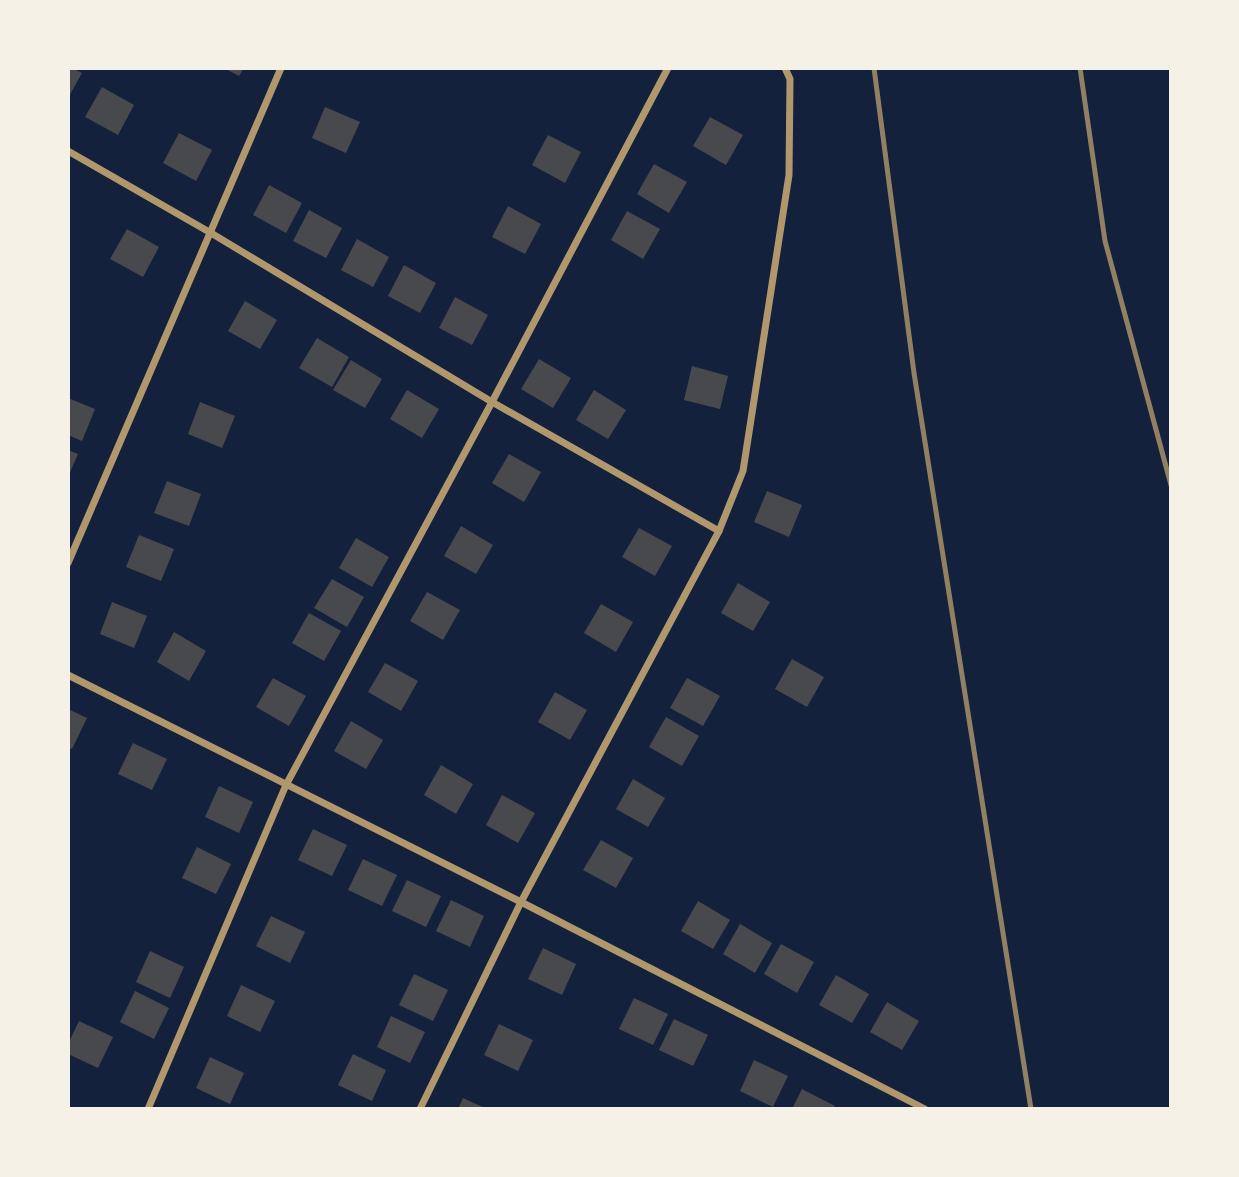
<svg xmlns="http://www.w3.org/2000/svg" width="1239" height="1177" font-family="Barlow,sans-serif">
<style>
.building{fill:#48494c}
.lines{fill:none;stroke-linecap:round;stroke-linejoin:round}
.minor{stroke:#b1986c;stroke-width:7}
.rail{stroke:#918062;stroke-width:5}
</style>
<rect width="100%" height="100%" fill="#14213d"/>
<g class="building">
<polygon points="68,68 72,68 82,73 68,98"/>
<polygon points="224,68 244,68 239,76"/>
<polygon points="102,87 134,105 118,135 85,117"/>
<polygon points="325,107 360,122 346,153 312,138"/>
<polygon points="710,117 743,135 726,165 693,146"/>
<polygon points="179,133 212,150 196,181 163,163"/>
<polygon points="548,135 581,152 565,183 532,165"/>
<polygon points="654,164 687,182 669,213 637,194"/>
<polygon points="269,185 302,203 286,233 253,215"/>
<polygon points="508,206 541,224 525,254 492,237"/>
<polygon points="309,210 342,228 326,258 293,241"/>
<polygon points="627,211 660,229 643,259 611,240"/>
<polygon points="127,229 159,247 143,277 110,259"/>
<polygon points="357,239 389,257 373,287 341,270"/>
<polygon points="404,265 436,283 420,313 388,296"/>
<polygon points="455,297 488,315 472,345 439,328"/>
<polygon points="245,301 277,320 260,349 228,331"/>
<polygon points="317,338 349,357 332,387 299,368"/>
<polygon points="539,359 571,378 553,408 521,389"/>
<polygon points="351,360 382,379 365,408 333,390"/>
<polygon points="692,366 728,376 720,409 684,400"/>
<polygon points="407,390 439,409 422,438 390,419"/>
<polygon points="594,390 626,410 608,439 576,420"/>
<polygon points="68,398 95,409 82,441 68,435"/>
<polygon points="200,402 235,416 222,448 188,434"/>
<polygon points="68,450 78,454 68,477"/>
<polygon points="509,454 541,472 524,502 492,483"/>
<polygon points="167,481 201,494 189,526 154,513"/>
<polygon points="767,491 802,505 789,537 754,522"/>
<polygon points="461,526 493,545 476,574 444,556"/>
<polygon points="639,528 672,546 655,576 622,557"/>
<polygon points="139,535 174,549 161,581 126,567"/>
<polygon points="356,538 389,557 372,587 339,568"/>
<polygon points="332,579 364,597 347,627 314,608"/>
<polygon points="738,583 770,602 753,631 721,613"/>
<polygon points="427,592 460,610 443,640 410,621"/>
<polygon points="112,602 147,616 134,648 100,634"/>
<polygon points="601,604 633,622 616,652 584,633"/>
<polygon points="309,613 341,631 324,661 292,643"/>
<polygon points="174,632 206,651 189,681 157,662"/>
<polygon points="792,659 824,677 807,707 775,689"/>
<polygon points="385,663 418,681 401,711 368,692"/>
<polygon points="273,678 306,696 289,726 256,707"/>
<polygon points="687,678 720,696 703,726 670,708"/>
<polygon points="555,692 587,710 570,740 538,722"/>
<polygon points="68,709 87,718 72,749 68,747"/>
<polygon points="666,717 699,736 682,766 649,747"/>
<polygon points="351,721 383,740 366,769 334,751"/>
<polygon points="133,743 167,759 152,790 118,774"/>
<polygon points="441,765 473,784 456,814 424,795"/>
<polygon points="633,779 665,798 648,827 616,809"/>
<polygon points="219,786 253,802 239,833 205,817"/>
<polygon points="502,795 535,813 518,843 486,825"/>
<polygon points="313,829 347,845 332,876 298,860"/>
<polygon points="601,840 633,858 616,888 583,870"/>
<polygon points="197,847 231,864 216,894 182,878"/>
<polygon points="363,859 397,875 382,906 348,890"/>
<polygon points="407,880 441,896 426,927 392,911"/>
<polygon points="451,900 484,916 470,947 436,931"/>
<polygon points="698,901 730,920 713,949 681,931"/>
<polygon points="271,916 305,932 290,963 256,946"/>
<polygon points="740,924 772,943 755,973 723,954"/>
<polygon points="781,944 814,962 797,993 764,974"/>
<polygon points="543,948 576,964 562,995 528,979"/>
<polygon points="150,951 184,967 170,998 136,982"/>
<polygon points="414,974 448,990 433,1021 399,1005"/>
<polygon points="836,975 869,994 852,1023 819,1005"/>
<polygon points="241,985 275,1001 260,1032 227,1016"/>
<polygon points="135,991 169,1008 154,1039 120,1022"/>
<polygon points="634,998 668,1014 653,1045 619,1029"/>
<polygon points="887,1002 919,1021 902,1050 870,1032"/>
<polygon points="391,1016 425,1032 410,1063 377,1047"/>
<polygon points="674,1019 708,1035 693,1066 659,1050"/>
<polygon points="79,1021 113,1037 98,1068 68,1054 68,1044"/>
<polygon points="499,1024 533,1040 518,1071 484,1055"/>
<polygon points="353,1054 386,1070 372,1101 338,1085"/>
<polygon points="210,1057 244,1073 230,1104 196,1088"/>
<polygon points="754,1060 788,1076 773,1107 740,1091"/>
<polygon points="802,1089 835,1106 834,1109 792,1109"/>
<polygon points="463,1098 487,1109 458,1109"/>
</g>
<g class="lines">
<g class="minor">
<polyline points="68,151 211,233 492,402 719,531"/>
<polyline points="68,563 281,68"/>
<polyline points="68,675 521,902 925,1109"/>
<polyline points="148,1109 286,785 492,402 668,68"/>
<polyline points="420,1109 521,902 719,531 743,471 789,175 790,79 785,68"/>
</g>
<g class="rail">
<polyline points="874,68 914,373 1031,1109"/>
<polyline points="1080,68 1105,241 1171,485"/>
</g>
</g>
<rect width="1239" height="1177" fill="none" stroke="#f6f1e7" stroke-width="140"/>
</svg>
